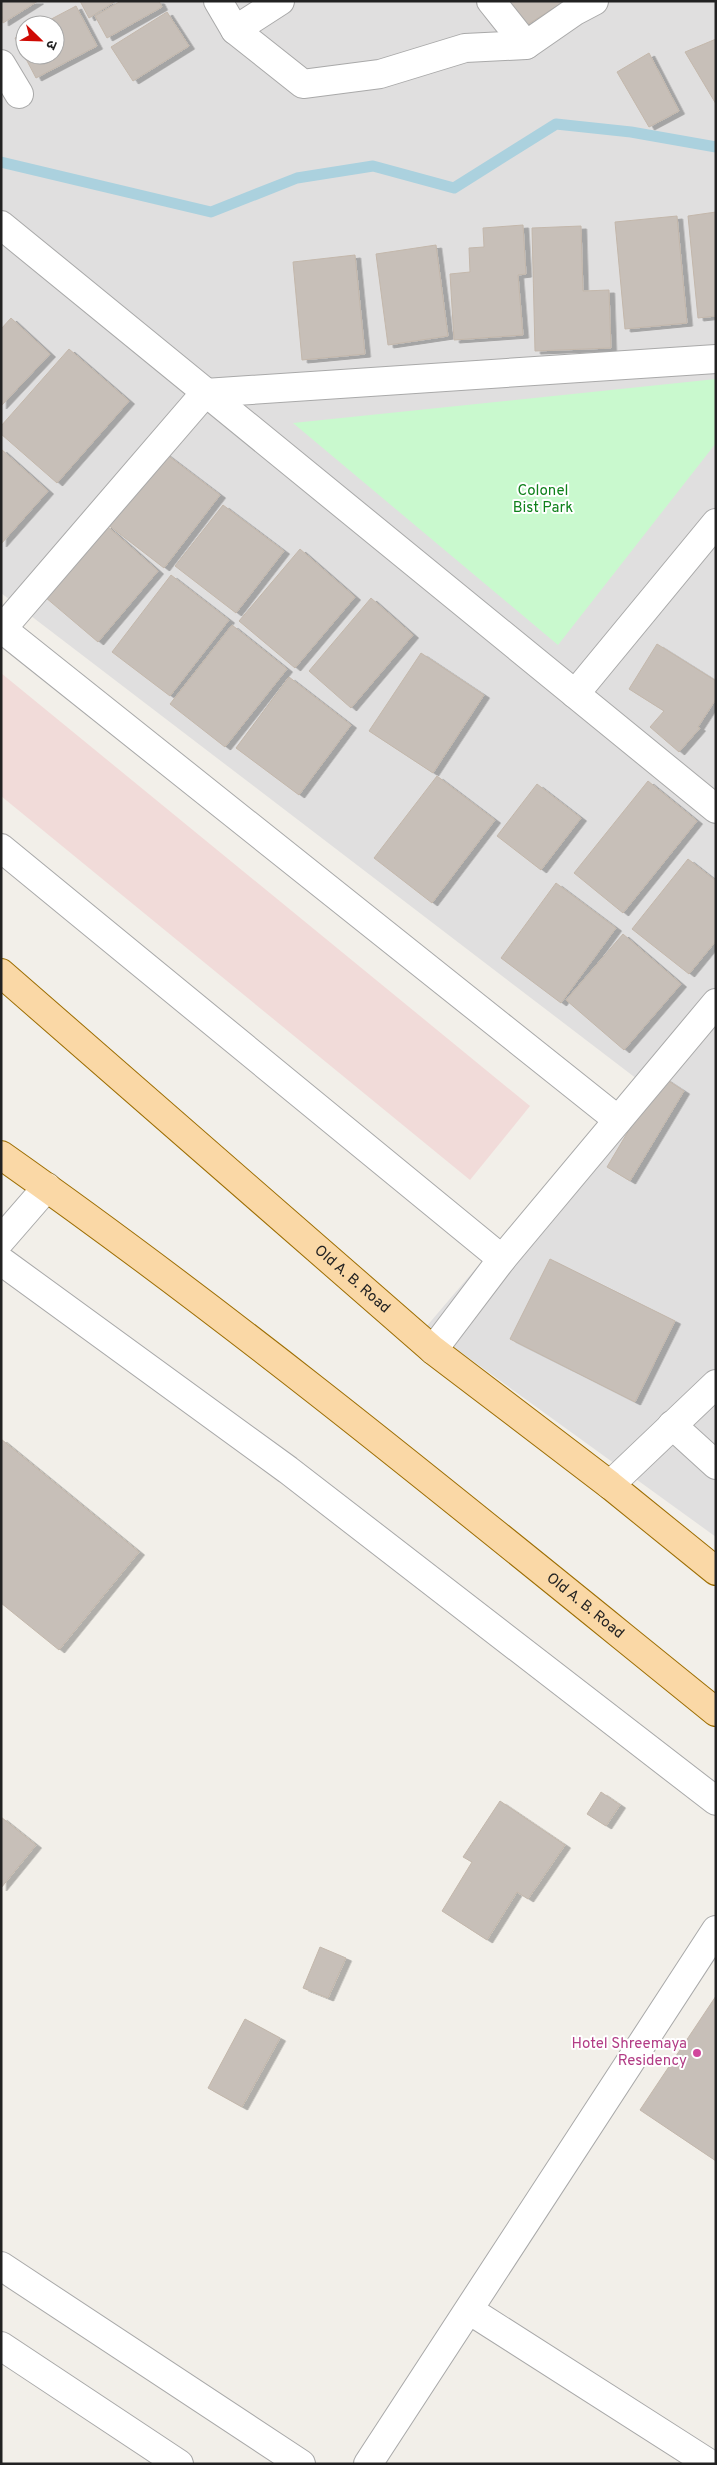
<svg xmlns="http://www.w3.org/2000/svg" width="717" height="2465" font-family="Overpass,'Noto Sans Devanagari',sans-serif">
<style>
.residential{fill:#e0dfdf;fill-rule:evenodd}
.commercial{fill:#f1dbd9}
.park{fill:#c9f9ce}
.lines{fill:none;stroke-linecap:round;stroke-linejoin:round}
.stream{stroke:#abd1de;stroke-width:11}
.building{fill:#c7bfb8;stroke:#c3b7ab;filter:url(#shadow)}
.minor-casing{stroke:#a9a9a9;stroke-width:30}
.major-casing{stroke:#9d6e03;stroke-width:30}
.minor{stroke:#fff;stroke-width:28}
.major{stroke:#fad8a6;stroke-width:28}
.hotel-dot{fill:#d1479c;stroke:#fff;stroke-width:2}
.labels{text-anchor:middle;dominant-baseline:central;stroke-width:4;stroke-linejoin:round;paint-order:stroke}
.park-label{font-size:15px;fill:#0f811b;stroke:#fff}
.street-label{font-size:15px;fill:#222;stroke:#fff}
.hotel-label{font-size:15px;fill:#b23c85;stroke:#fff;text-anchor:end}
</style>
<defs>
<filter id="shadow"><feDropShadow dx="5.5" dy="3" stdDeviation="0" flood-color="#0004"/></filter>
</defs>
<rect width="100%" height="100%" fill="#f2efe9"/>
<path class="residential" d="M1 1H716V1537L426 1327 637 1079 1 593ZM25 25H55V55H25Z"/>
<polygon class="commercial" points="1,673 530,1106 470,1180 1,796"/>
<polygon class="park" points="716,379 716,443 558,645 293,423"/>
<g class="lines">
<polyline class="stream" points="1,162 211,212 297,178 373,166 454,188 556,124 631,132 716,147"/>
</g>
<g class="building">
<polygon points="1,1 38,1 3,23"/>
<polygon points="80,1 116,1 89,18"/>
<polygon points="121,1 159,1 162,7 107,38 95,16"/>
<polygon points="506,1 565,1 522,28"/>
<polygon points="76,6 97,46 36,78 15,38 25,33 25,55 55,55 55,25 40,25"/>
<polygon points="167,12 189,46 133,81 111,47"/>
<polygon points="716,39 716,104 685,52"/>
<polygon points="649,53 679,111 649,127 617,72"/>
<polygon points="716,212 716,316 698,318 688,216"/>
<polygon points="677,216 687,323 625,329 615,222"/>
<polygon points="523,225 526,274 518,275 523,335 454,340 450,274 470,272 469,248 484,247 483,228"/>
<polygon points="581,226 583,291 609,290 611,348 535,351 532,228"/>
<polygon points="436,245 448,336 388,345 376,254"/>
<polygon points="355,255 365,354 302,360 293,262"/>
<polygon points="11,318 50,354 1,406 1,329"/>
<polygon points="69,349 129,401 57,483 1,434 1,426"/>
<polygon points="1,449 48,491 1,544"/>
<polygon points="162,451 220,495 164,568 107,524"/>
<polygon points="223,505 284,551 236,613 175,566"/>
<polygon points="106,525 158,571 98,642 45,597"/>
<polygon points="300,549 355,597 295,668 239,621"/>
<polygon points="171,575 229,620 170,696 112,652"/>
<polygon points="371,598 413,635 351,708 309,671"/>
<polygon points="232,625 287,669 225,747 170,704"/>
<polygon points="657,644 716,681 716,699 698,727 700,728 679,752 650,727 664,711 629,689"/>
<polygon points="421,653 484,695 433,773 369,731"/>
<polygon points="289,677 351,725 299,795 236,748"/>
<polygon points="437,776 495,820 432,903 374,858"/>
<polygon points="648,781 697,821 623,913 574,873"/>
<polygon points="537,784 581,818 541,870 497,836"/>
<polygon points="688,859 716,881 716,941 689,974 632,929"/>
<polygon points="556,883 616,928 561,1003 501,958"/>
<polygon points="623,934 681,984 624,1050 566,1000"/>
<polygon points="661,1076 684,1091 630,1181 607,1167"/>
<polygon points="550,1259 675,1321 635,1402 510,1339"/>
<polygon points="1,1439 139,1552 59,1650 1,1603"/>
<polygon points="601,1792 620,1805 606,1826 587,1814"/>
<polygon points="500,1801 565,1845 528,1899 517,1892 487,1940 442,1911 472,1862 463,1857"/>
<polygon points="1,1817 36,1845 1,1888"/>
<polygon points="320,1947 346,1958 328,1998 303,1988"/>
<polygon points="716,1996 716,2161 640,2110"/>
<polygon points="245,2019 280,2038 242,2107 208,2088"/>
</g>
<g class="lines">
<defs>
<g id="minor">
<polyline points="218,1 235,30 303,84 380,74 465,48 526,45 575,11 594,1"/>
<polyline points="491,1 526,45"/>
<polyline points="235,30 280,1"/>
<polyline points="1,64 19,94"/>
<polyline points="1,225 716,809"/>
<polyline points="1,628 618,1120"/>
<polyline points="1,630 205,393 716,359"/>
<polyline points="575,694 716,523"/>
<polyline points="1,848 502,1259 433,1350"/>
<polyline points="1,1240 47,1187"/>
<polyline points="502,1259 716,1003"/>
<polyline points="1,1261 288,1470 716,1801"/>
<polyline points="672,1425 716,1465"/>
<polyline points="610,1485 716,1384"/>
<polyline points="1,2266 301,2464"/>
<polyline points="469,2310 710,2464"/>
<polyline points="1,2346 179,2464"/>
<polyline points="368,2464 716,1930"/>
</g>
<g id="major">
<path id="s1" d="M1 973 433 1350 610 1485 716 1571"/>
<path id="s2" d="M1 1155C248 1329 481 1522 716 1712"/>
</g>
</defs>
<use href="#minor" class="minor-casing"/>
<use href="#major" class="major-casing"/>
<use href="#minor" class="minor"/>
<use href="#major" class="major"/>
</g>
<circle class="hotel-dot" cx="697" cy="2053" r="5"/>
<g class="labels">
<g class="park-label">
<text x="543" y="491">Colonel<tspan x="543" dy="17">Bist Park</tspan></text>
</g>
<g class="street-label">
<text stroke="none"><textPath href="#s1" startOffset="466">Old A. B. Road</textPath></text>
<text stroke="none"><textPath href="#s2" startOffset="738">Old A. B. Road</textPath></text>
</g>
<g class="hotel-label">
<text x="687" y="2044">Hotel Shreemaya<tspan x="687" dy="17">Residency</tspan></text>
</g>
</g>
<rect width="717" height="2465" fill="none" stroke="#222222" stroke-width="5"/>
<g transform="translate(40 40) rotate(113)"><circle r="24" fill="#ffffff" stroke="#a7a7a7"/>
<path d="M0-4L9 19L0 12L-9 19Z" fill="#cf0a04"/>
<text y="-8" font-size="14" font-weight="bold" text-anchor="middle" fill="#222222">उ</text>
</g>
</svg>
